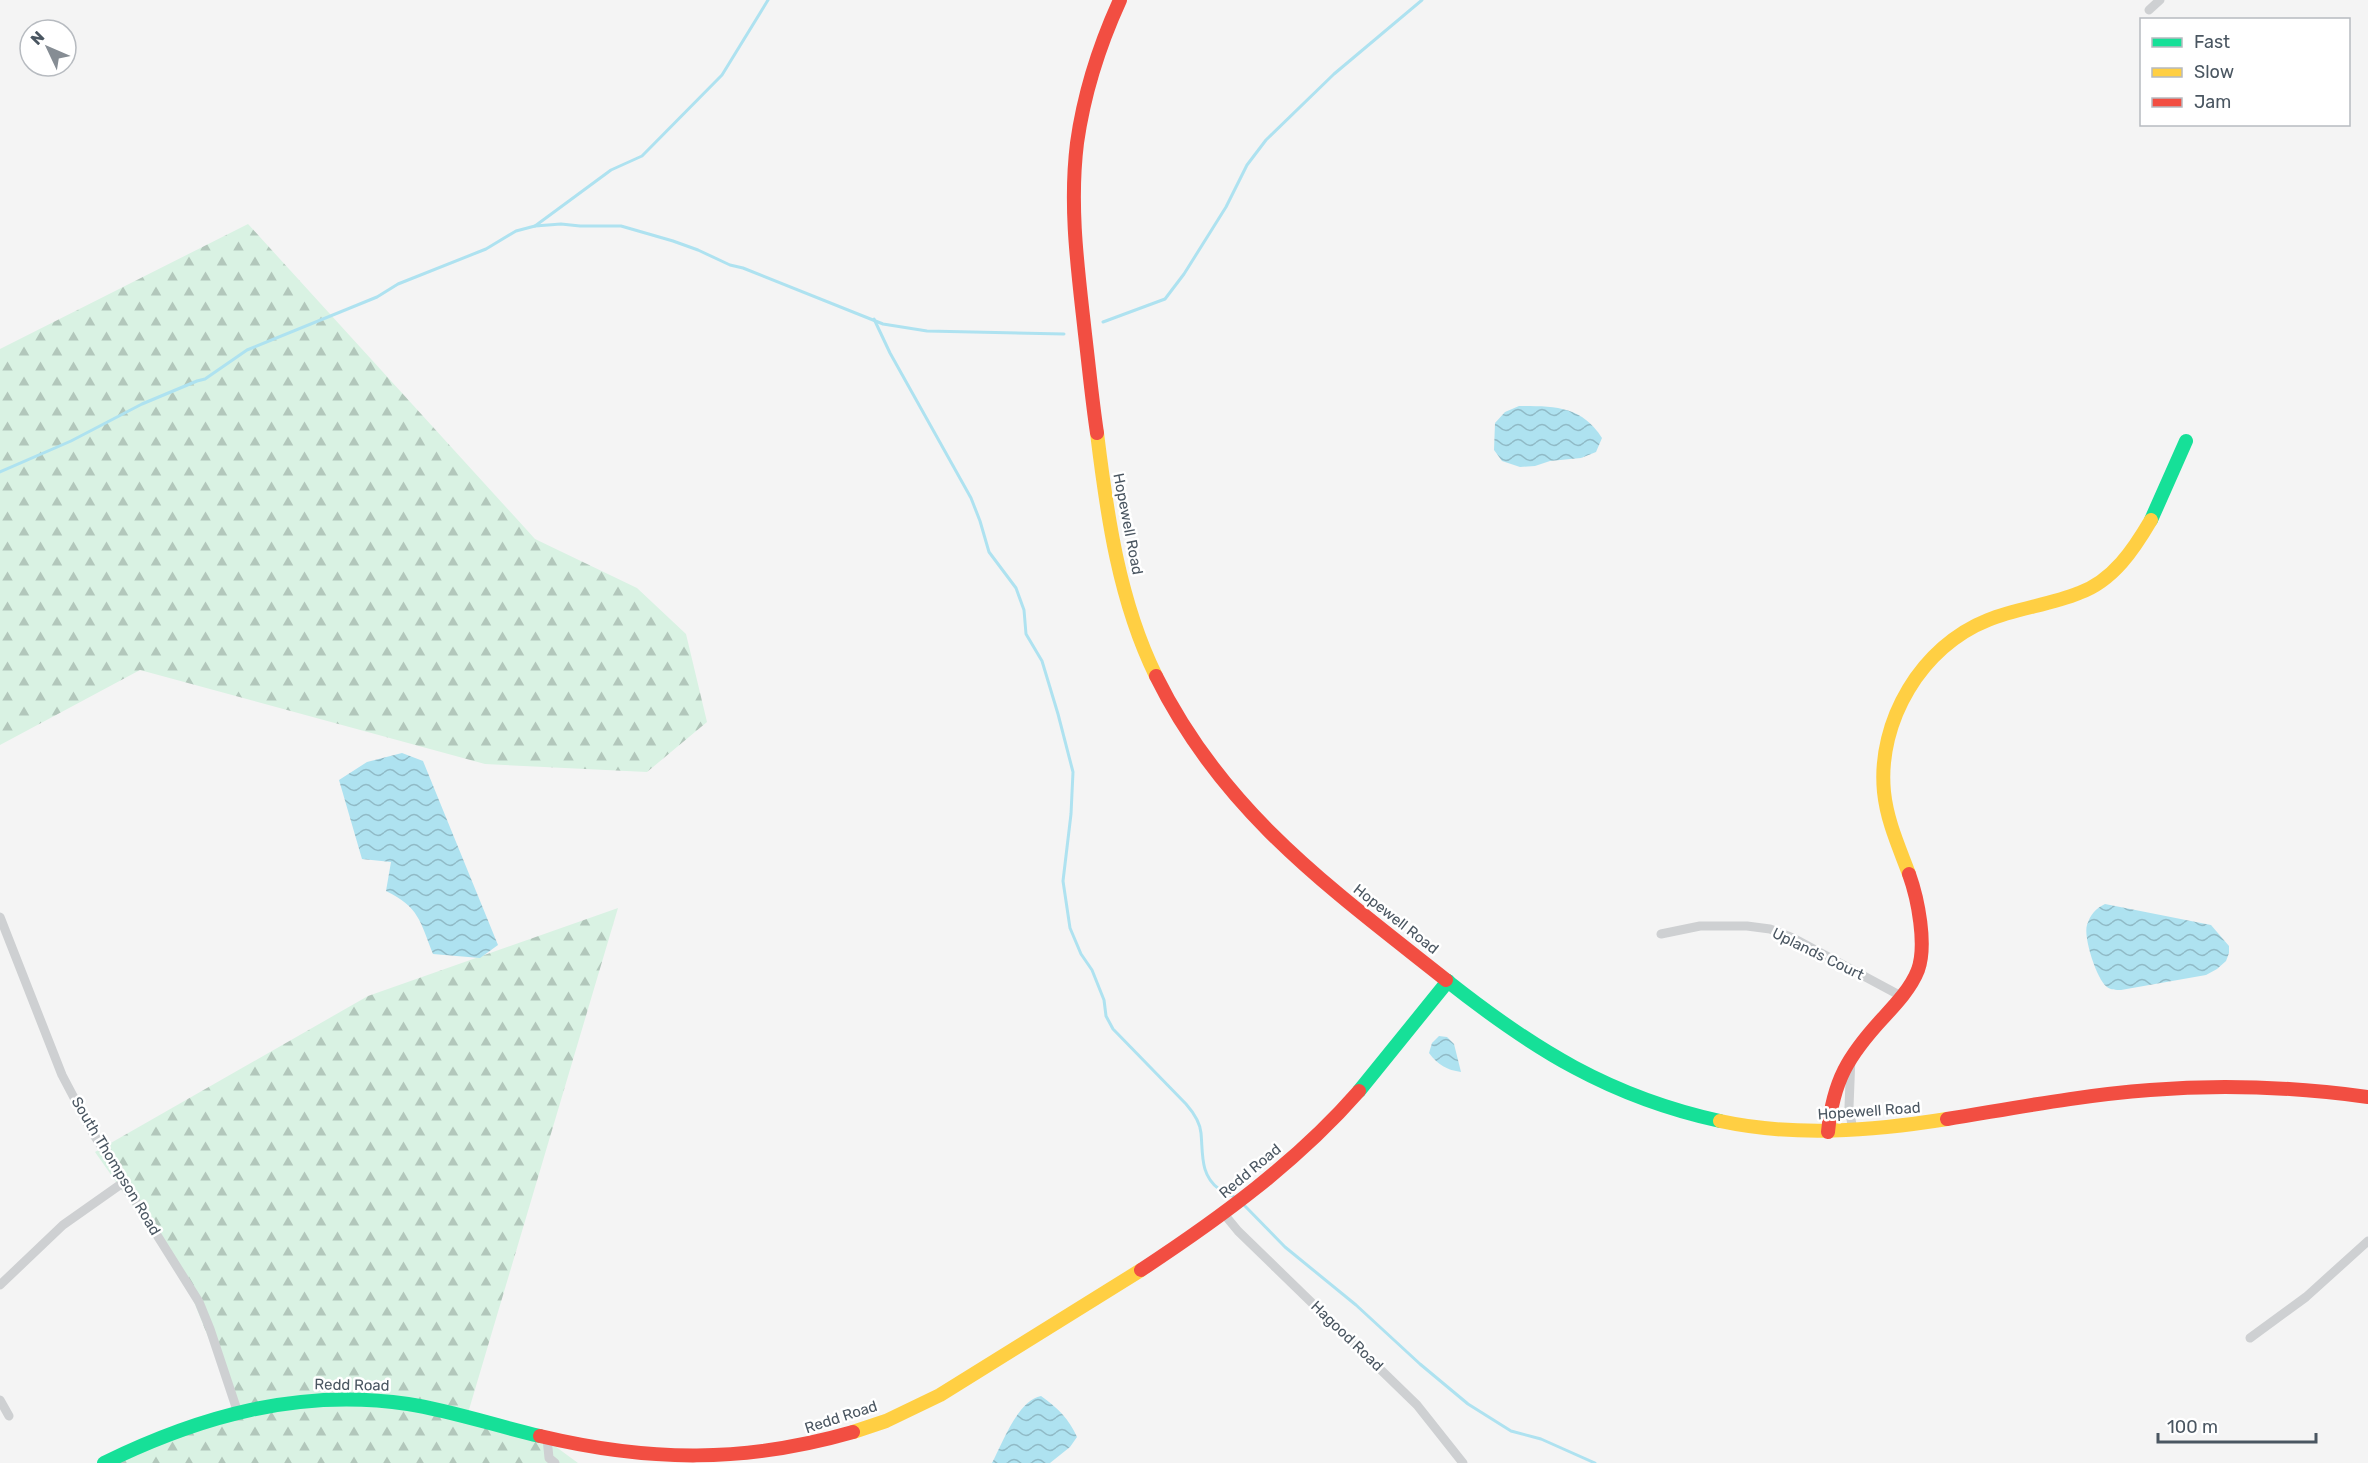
<svg xmlns="http://www.w3.org/2000/svg" width="2368" height="1463" font-family="Rubik,sans-serif">
<style>
.forest{fill:url(#forest-firs)}
.water{fill:url(#water-waves)}
.lines{fill:none;stroke-linecap:round;stroke-linejoin:round}
.stream{stroke:#aee2f0;stroke-width:3}
.street{stroke:#ced0d2;stroke-width:9}
.fast{stroke:#16e098;stroke-width:14}
.slow{stroke:#ffcf43;stroke-width:14}
.jam{stroke:#f24e42;stroke-width:14}
.labels{text-anchor:middle;dominant-baseline:central;stroke-width:5;stroke-linejoin:round;paint-order:stroke}
.street-label{font-size:15px;fill:#4a5661;stroke:#fff}
</style>
<defs>
<pattern id="forest-firs" width="22" height="20" patternUnits="userSpaceOnUse" patternTransform="scale(1.5)"><rect width="22" height="20" fill="#d9f2e3"/><path d="M5 1l3.5 6h-7zM16 11l3.5 6h-7z" fill="#b2c7bb"/></pattern>
<pattern id="water-waves" width="16" height="10" patternUnits="userSpaceOnUse" patternTransform="scale(1.5)"><rect width="16" height="10" fill="#aee2f0"/><path d="M0 5q4-4 8 0t8 0" fill="none" stroke="#90bac6"/></pattern>
</defs>
<rect width="100%" height="100%" fill="#f4f4f4"/>
<g class="forest">
<polygon points="248,224 535,539 637,588 686,634 707,722 647,772 485,764 140,670 0,745 0,349"/>
<polygon points="618,908 468,1413 548,1441 578,1463 102,1463 237,1413 224,1376 185,1280 95,1152 368,996"/>
</g>
<g class="water">
<path d="M1519 406C1554 406 1582 406 1602 438L1596 452 1581 458 1550 461 1535 466 1520 467 1502 461 1494 450 1495 423 1505 412Z"/>
<path d="M402 753 423 761 498 945 480 958 433 954C420 921 419 907 386 891L391 862 362 859 339 780 367 762Z"/>
<path d="M2105 904 2211 925 2229 946V953L2226 961 2217 969 2206 975 2121 990C2116 990 2111 990 2107 987 2097 980 2083 937 2087 925 2090 915 2096 908 2105 904Z"/>
<path d="M1439 1036 1447 1037 1454 1044 1461 1072C1447 1070 1438 1065 1429 1053L1432 1043Z"/>
<path d="M1041 1396C1058 1408 1069 1419 1077 1437L1070 1447 1050 1463H992C1002 1444 1018 1400 1041 1396Z"/>
</g>
<g class="lines">
<g class="stream">
<polyline points="535,226 611,170 642,156 722,75 768,0"/>
<path d="M874 319 890 353 971 498 980 521 989 552 1016 588 1024 610 1026 634 1042 661 1058 714 1073 772 1071 814 1063 881 1070 928 1081 954 1092 970 1104 1000 1106 1016 1113 1029 1186 1104C1193 1112 1200 1122 1201 1133 1203 1154 1200 1175 1219 1189 1224 1193 1231 1195 1236 1198"/>
<polyline points="1103,322 1165,299 1184,274 1226,207 1247,165 1266,140 1334,74 1422,0"/>
<polyline points="0,472 71,441 142,404 197,381 205,379 247,350 377,297 398,284 486,249 516,231 535,226 561,224 580,226 621,226 673,241 698,250 730,265 743,268 883,324 927,331 1064,334"/>
<polyline points="1243,1204 1285,1247 1356,1305 1420,1364 1468,1404 1511,1431 1541,1439 1595,1463"/>
</g>
<g class="street">
<polyline points="2149,10 2160,0"/>
<polyline points="0,917 62,1075 91,1130 199,1302 210,1329 237,1410"/>
<polyline points="1661,934 1700,926 1747,926 1770,929 1793,938 1901,996"/>
<polyline points="1851,1056 1849,1107 1853,1131"/>
<polyline points="1224,1214 1238,1231 1417,1405 1463,1463"/>
<polyline points="0,1285 63,1225 124,1182"/>
<polyline points="2250,1338 2306,1297 2368,1241"/>
<polyline points="0,1400 9,1416"/>
<polyline points="547,1438 549,1458 555,1463"/>
</g>
<g class="fast">
<polyline points="2151,520 2186,441"/>
<path d="M1446 980C1533 1049 1610 1097 1720 1121"/>
<polyline points="1359,1091 1448,981"/>
<path d="M104 1463C200 1416 299 1388 408 1404 453 1411 496 1426 540 1436"/>
</g>
<g class="slow">
<path d="M1097 433C1107 515 1119 601 1156 676"/>
<path d="M1909 874C1899 847 1887 821 1884 792 1877 721 1922 646 1988 620 2017 608 2050 605 2079 593 2113 581 2134 549 2151 520"/>
<path d="M1720 1121C1794 1137 1872 1131 1947 1119"/>
<polyline points="853,1432 886,1421 940,1395 1141,1270"/>
</g>
<g class="jam">
<path d="M1097 433C1092 400 1089 367 1085 334 1078 270 1069 208 1077 143 1084 93 1099 46 1120 0"/>
<path d="M1156 676C1223 812 1330 888 1446 980"/>
<path d="M1947 1119C2015 1108 2082 1095 2150 1090 2223 1084 2295 1087 2368 1097"/>
<path d="M1828 1132C1833 1081 1848 1056 1883 1018 1896 1004 1911 988 1918 970 1927 945 1918 899 1909 874"/>
<path d="M1141 1270C1220 1218 1297 1162 1359 1091"/>
<path d="M540 1436C649 1462 745 1463 853 1432"/>
</g>
</g>
<g class="labels">
<g class="street-label">
<text transform="translate(1128 524) rotate(79)">Hopewell Road</text>
<text transform="translate(1396 919) rotate(38)">Hopewell Road</text>
<text transform="translate(1818 954) rotate(26)">Uplands Court</text>
<text transform="translate(1869 1111) rotate(-4)">Hopewell Road</text>
<text transform="translate(116 1166) rotate(59)">South Thompson Road</text>
<text transform="translate(1250 1171) rotate(-40)">Redd Road</text>
<text transform="translate(1347 1336) rotate(44)">Hagood Road</text>
<text transform="translate(352 1385) rotate(1)">Redd Road</text>
<text transform="translate(841 1417) rotate(-18)">Redd Road</text>
</g>
</g>
<rect x="2140" y="18" width="210" height="108" fill="#ffffff" stroke="#b7bbc0" stroke-width="1.5"/>
<rect x="2152" y="38" width="30" height="9" fill="#16e098" stroke="#b7bbc0" stroke-width="1.5"/>
<text x="2194" y="48" font-size="18" fill="#4a5661">Fast</text>
<rect x="2152" y="68" width="30" height="9" fill="#ffcf43" stroke="#b7bbc0" stroke-width="1.5"/>
<text x="2194" y="78" font-size="18" fill="#4a5661">Slow</text>
<rect x="2152" y="98" width="30" height="9" fill="#f24e42" stroke="#b7bbc0" stroke-width="1.5"/>
<text x="2194" y="108" font-size="18" fill="#4a5661">Jam</text>
<g transform="translate(48 48) rotate(314)"><circle r="28" fill="#ffffff" stroke="#b7bbc0" stroke-width="1.5"/>
<path d="M0-4.5L10 22L0 15L-10 22Z" fill="#868d94"/>
<text y="-9" font-size="16" font-weight="bold" text-anchor="middle" fill="#4a5661">N</text>
</g>
<path d="M2158 1433v9h158v-9" fill="none" stroke="#4a5661" stroke-width="3"/>
<text x="2167" y="1433" font-size="18" fill="#4a5661" stroke="#ffffff" stroke-width="4.5" paint-order="stroke">100 m</text>
</svg>
